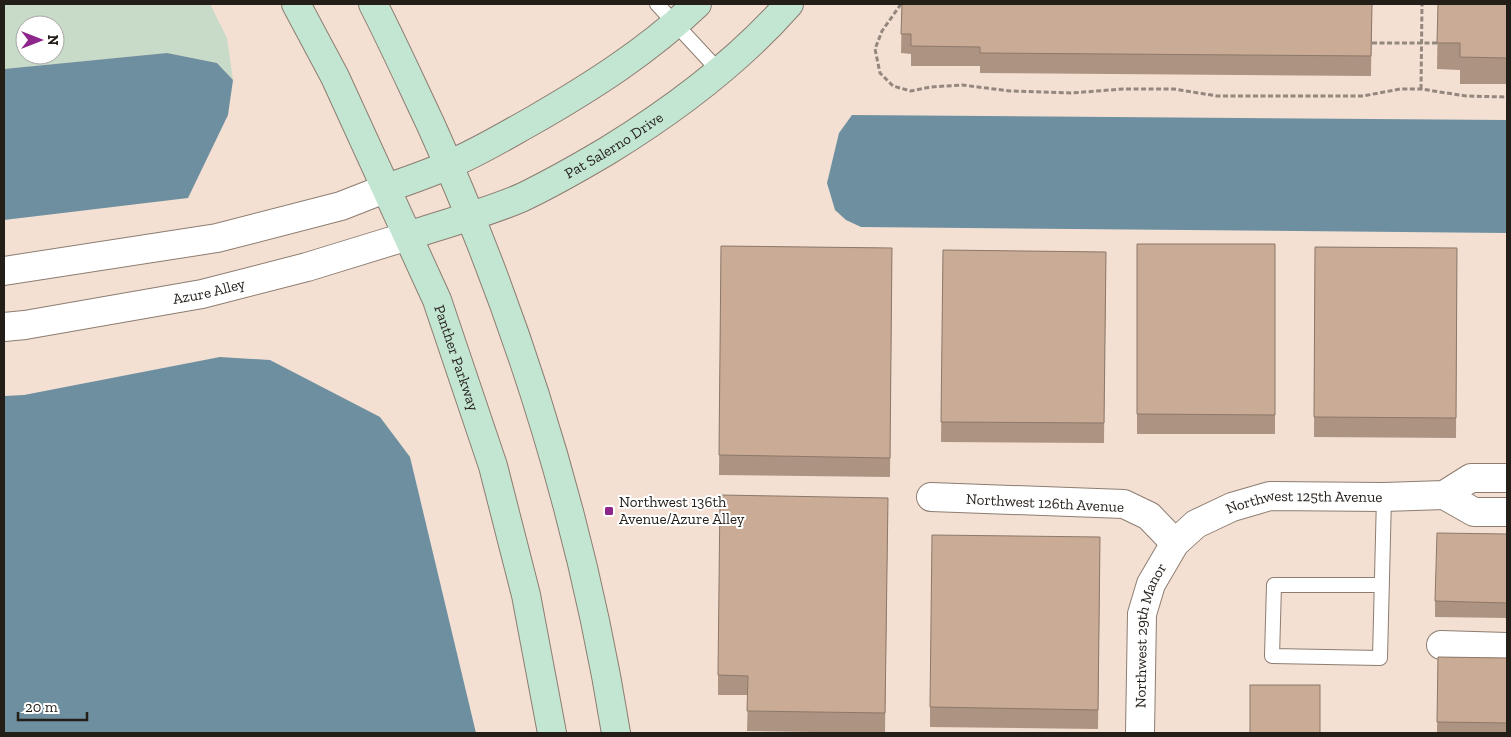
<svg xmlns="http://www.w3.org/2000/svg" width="1511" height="737" font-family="'Zilla Slab',serif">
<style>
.green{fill:#c8dac8;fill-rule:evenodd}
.water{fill:#6d8fa0}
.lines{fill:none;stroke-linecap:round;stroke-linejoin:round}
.lane-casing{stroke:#8d7d71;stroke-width:16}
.street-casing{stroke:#8d7d71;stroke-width:30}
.secondary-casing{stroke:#8d7d71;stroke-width:30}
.path{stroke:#94877e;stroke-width:3;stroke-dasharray:5 2.5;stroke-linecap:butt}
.lane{stroke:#fff;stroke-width:14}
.street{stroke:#fff;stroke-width:28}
.secondary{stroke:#c3e6d2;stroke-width:28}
.wall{fill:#ad9381}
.building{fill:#c9ab96;stroke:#8d7869}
.poi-dot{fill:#8d258b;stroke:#fff;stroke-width:2}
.labels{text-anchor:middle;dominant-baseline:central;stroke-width:4;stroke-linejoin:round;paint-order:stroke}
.street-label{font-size:15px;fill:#241e19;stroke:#fff}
.poi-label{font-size:15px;fill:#241e19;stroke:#fff;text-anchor:start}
</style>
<rect width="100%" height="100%" fill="#f3e0d3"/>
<path class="green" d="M4 4H210L227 38 233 80 217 63 167 53 4 69ZM25 25H55V55H25Z"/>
<g class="water">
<polygon points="167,53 217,63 233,80 228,115 188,198 4,220 4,69"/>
<polygon points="852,115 1507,120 1507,233 861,227 846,220 835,210 827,183 839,133"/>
<polygon points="220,357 270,360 380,417 410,457 476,733 4,733 4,396 24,395"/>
</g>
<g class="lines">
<defs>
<g id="lane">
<polyline points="657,4 720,72"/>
<polyline points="1382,585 1274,585 1272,656 1380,658 1384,497"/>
</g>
<g id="street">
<polyline points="4,271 217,238 341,206 387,188"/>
<path id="s1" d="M4 327 25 325 202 294 307 267 408 236"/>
<polyline points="1444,495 1474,512 1507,512"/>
<polyline points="931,497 1124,504 1149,516 1175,543"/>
<polyline points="1441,645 1507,647"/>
<path id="s2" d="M1140 733 1142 614 1151 584 1175 543 1196 524 1232 507 1270 496 1384 497 1444 495 1471 478H1507"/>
</g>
<g id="secondary">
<path id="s3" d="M296 4 335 77 437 300 493 466 526 595 552 733"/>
<path d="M373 4C393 43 411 83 430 123 518 317 582 522 616 733"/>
<path d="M387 188C407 181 428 174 448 165 477 153 505 136 532 121 591 87 648 51 697 4"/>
<path id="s4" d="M408 236C446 223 487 213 523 197 552 183 580 167 607 151 674 110 737 63 789 4"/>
</g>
</defs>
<use href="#lane" class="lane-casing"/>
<use href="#street" class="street-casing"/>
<use href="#secondary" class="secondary-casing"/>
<g class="path">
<polyline points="901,4 882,31 875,49 880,73 893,86 911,91 930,87 962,85 1010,91 1071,93 1123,89 1174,89 1217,96 1363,96 1400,89 1421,89 1466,96 1507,97"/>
<polyline points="1372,43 1437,43"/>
<polyline points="1421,89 1422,4"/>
</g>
<use href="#lane" class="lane"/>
<use href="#street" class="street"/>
<use href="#secondary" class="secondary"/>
</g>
<g class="wall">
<polygon points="902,4 1372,4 1371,76 980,73 980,66 911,66 911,54 901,53"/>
<polygon points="1438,4 1507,4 1507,84 1460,84 1460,70 1437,69"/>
<rect x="1137" y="244" width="138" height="190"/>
<polygon points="721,246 892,248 890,477 719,475"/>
<polygon points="1315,247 1457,248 1456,438 1314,437"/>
<polygon points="943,250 1106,252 1104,443 941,442"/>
<polygon points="888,498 885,733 747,731 748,695 718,695 718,675"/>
<polygon points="1507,534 1507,618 1435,617 1435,601"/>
<polygon points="1100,557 1098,729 930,727 930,707"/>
<polygon points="1438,657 1507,658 1507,733 1437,733"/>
</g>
<g class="building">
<polygon points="902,4 1372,4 1371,56 980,53 980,47 911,46 911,34 901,34"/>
<polygon points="1438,4 1507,4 1507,58 1460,57 1460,43 1437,43"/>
<polygon points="1137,244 1275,244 1275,415 1137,414"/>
<polygon points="721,246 892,248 890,458 719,455"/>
<polygon points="1315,247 1457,248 1456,418 1314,417"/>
<polygon points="943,250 1106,252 1104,423 941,422"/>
<polygon points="720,495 888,498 885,713 747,711 748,676 718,675"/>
<polygon points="1437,533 1507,534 1507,603 1435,601"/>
<polygon points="932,535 1100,537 1098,710 930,707"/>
<polygon points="1438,657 1507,658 1507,723 1437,722"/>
<rect x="1250" y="685" width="70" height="48"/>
</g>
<rect class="poi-dot" x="604" y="506" width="10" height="10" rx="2.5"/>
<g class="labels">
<g class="street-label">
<text stroke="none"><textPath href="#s4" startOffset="226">Pat Salerno Drive</textPath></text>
<text stroke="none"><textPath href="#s1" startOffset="208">Azure Alley</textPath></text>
<text stroke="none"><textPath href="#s3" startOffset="389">Panther Parkway</textPath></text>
<text transform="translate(1045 503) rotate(3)">Northwest 126th Avenue</text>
<text stroke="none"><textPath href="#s2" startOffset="339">Northwest 125th Avenue</textPath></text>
<text stroke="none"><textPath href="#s2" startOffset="99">Northwest 29th Manor</textPath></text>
</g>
<g class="poi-label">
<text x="619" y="502">Northwest 136th<tspan x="619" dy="17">Avenue/Azure Alley</tspan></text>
</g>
</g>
<rect width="1511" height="737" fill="none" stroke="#241e19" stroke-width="10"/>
<g transform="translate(40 40) rotate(90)"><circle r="24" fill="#ffffff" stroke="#a7a5a3"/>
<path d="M0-4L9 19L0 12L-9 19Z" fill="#8d258b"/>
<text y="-8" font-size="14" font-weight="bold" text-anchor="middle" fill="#241e19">N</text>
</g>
<path d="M18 712v8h69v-8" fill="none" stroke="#241e19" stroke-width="2.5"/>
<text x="25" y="712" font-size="15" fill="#241e19" stroke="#ffffff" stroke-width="4" paint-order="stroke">20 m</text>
</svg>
